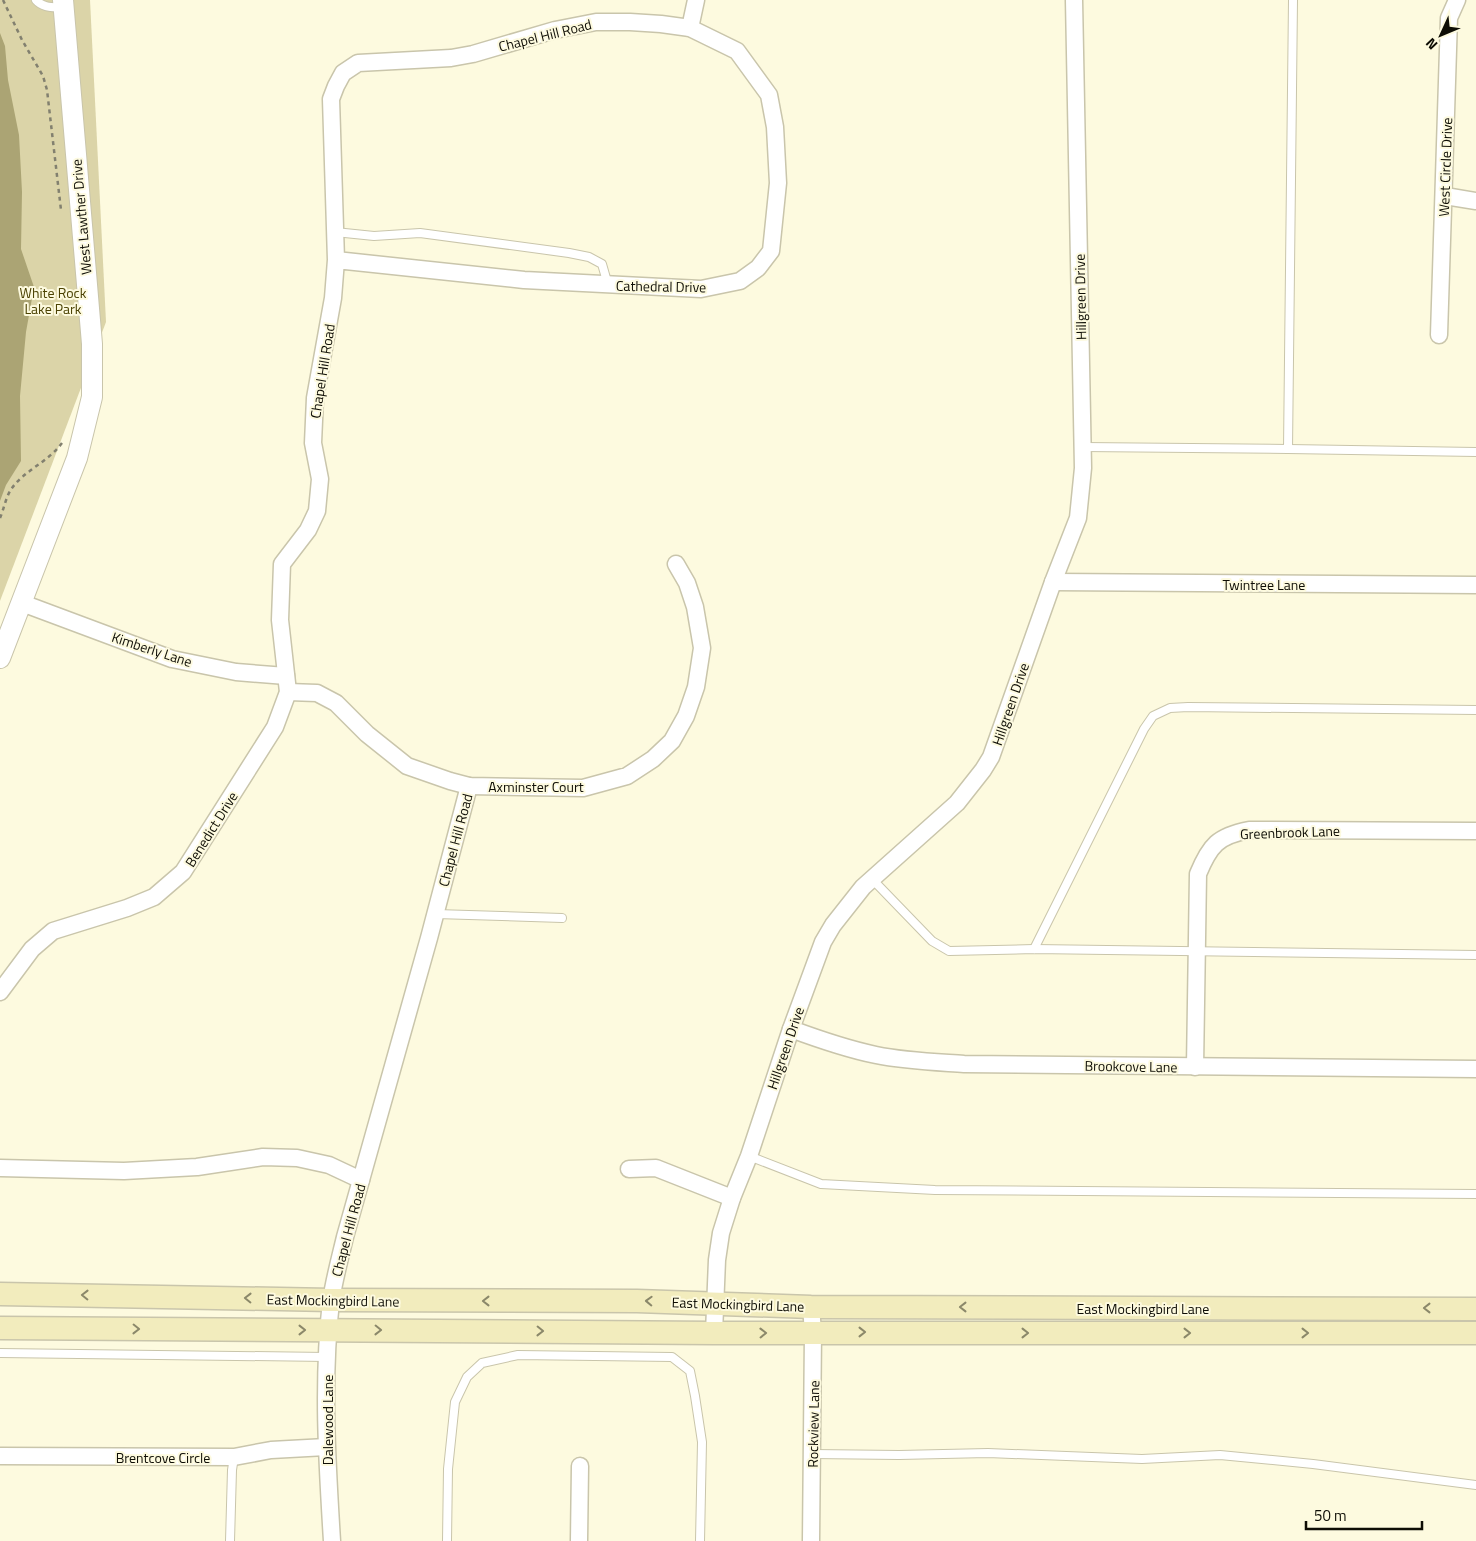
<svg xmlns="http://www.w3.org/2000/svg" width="1476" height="1541" font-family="'Titillium Web',sans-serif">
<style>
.green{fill:#dbd4a8}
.water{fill:#aba474}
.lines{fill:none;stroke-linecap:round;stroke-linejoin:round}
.service-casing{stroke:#c9c5ab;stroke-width:10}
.minor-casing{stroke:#c9c5ab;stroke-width:19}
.tertiary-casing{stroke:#c9c5ab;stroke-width:22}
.secondary-casing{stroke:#c9c5ab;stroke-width:25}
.path{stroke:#82806f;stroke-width:2.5;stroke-dasharray:4 4;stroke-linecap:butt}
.service{stroke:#fff;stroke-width:8}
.minor{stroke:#fff;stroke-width:16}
.tertiary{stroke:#fff;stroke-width:20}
.secondary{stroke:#f2ecbd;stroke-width:22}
.oneway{stroke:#8b886a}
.labels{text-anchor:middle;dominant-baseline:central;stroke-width:4;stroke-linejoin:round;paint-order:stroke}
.street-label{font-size:14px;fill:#0e0d05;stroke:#fdfadf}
.park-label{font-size:14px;fill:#4b4203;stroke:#fdfadf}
</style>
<rect width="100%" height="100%" fill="#fdfadf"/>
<polygon class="green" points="0,0 90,0 106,322 0,601"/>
<polygon class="water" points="0,33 5,46 8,80 19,135 22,192 21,249 34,287 26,332 20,396 21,461 6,485 0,501"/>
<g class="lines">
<defs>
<g id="service">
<path d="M36 0C43 8 53 7 63 8"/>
<polyline points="335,232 374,236 420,233 569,253 589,257 602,264 608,285"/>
<polyline points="1083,447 1288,449 1293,0"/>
<polyline points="1288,449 1476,452"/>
<polyline points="872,879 932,941 949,951 1034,949 1476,955"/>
<polyline points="436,914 562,918"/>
<polyline points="1034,949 1144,729 1153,716 1170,708 1188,707 1476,710"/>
<polyline points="749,1156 821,1184 935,1190 1476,1194"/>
<polyline points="0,1353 327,1357"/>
<polyline points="812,1454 899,1455 988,1453 1142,1459 1220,1455 1313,1464 1476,1485"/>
<polyline points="230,1541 232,1470 234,1457"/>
<polyline points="447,1541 448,1469 455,1402 467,1377 482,1363 518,1355 672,1357 690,1371 695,1396 702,1442 700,1541"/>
</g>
<g id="minor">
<polyline points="690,28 696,0"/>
<polyline points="1445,196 1476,201"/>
<polyline points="1439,335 1449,18 1457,0"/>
<polyline points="1053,582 1476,585"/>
<polyline points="22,603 172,659 236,672 286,676"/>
<polyline points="288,692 317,693 336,703 367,734 407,766 450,781 469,786 583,788 627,776 653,759 672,741 686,716 696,687 702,648 695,607 687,583 676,564"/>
<polyline points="0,992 32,949 53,931 127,908 154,897 183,872 275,727 288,692 280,620 282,564 308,530 317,511 320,479 313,443 315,398 333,298 336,260 331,99 336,86 343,73 358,63 451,58 473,54 555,30 596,22 630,22 661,24 690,28 737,51 769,95 775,127 778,183 771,251 758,268 740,281 701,289 524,280 336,260"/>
<path d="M791 1029C818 1039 847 1049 876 1055 905 1061 935 1062 964 1064L1476 1069"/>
<path d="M1195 1067 1198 874C1210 845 1218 836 1249 830L1476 831"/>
<polyline points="0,1168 124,1171 197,1167 263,1157 297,1158 329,1165 361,1180"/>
<polyline points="629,1169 656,1168 732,1198"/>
<polyline points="811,1307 813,1332 811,1541"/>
<polyline points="714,1333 717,1260 721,1233 732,1198 749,1156 791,1029 823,942 833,925 863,887 957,803 983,770 991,757 1053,582 1078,518 1083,468 1074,0"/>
<polyline points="0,1456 234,1457 271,1450 326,1447"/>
<path d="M332 1541C327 1461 322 1381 331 1301 334 1280 340 1258 345 1237L429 938 469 786"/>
<polyline points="579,1541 580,1466"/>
</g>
<polyline id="tertiary" points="0,658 77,458 92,397 92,344 63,0"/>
<g id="secondary">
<polyline points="0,1294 331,1300 637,1301 811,1307 1476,1309"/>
<polyline points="0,1328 714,1333 1476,1333"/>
</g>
</defs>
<use href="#service" class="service-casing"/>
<use href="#minor" class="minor-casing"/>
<use href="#tertiary" class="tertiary-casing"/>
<use href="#secondary" class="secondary-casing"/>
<g class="path">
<polyline points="3,0 22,40 43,76 47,90 61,210"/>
<path d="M0 518C4 509 6 496 12 488 25 470 48 462 62 443"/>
</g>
<use href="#service" class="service"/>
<use href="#minor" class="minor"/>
<use href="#tertiary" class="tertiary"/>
<use href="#secondary" class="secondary"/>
</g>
<defs><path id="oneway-chevron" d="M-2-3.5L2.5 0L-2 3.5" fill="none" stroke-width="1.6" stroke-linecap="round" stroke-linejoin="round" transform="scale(1.25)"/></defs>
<g class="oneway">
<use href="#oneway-chevron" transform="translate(85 1295) rotate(-179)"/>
<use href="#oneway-chevron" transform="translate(248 1298) rotate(-179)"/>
<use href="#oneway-chevron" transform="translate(486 1301) rotate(-180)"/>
<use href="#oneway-chevron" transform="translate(649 1301) rotate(-178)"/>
<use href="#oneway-chevron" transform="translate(963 1307) rotate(-180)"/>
<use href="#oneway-chevron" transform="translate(1427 1308) rotate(-180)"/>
<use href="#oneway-chevron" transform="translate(136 1329) rotate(1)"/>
<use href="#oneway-chevron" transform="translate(302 1330)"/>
<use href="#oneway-chevron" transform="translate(378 1330) rotate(1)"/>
<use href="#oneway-chevron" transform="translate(540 1331) rotate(1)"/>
<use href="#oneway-chevron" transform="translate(862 1332)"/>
<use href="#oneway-chevron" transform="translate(763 1333) rotate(-1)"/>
<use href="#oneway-chevron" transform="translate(1025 1333)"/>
<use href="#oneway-chevron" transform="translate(1187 1333)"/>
<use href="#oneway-chevron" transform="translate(1305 1333)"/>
</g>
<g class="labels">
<g class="street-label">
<text transform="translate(545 35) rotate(-14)">Chapel Hill Road</text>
<text transform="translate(1445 167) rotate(-88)">West Circle Drive</text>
<text transform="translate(81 217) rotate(-95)">West Lawther Drive</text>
<text transform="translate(661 286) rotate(1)">Cathedral Drive</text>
<text transform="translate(1080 297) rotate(-91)">Hillgreen Drive</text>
<text transform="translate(322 371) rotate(-81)">Chapel Hill Road</text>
<text x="1264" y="584">Twintree Lane</text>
<text transform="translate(152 649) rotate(18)">Kimberly Lane</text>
<text transform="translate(1010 704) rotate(-71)">Hillgreen Drive</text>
<text x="536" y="786">Axminster Court</text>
<text transform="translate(211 829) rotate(-58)">Benedict Drive</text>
<text transform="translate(1290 832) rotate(-2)">Greenbrook Lane</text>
<text transform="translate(455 840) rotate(-75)">Chapel Hill Road</text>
<text transform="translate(785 1048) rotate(-71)">Hillgreen Drive</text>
<text transform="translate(1131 1066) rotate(1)">Brookcove Lane</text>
<text transform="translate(348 1230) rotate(-75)">Chapel Hill Road</text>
<text transform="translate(333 1300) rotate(1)">East Mockingbird Lane</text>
<text transform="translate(738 1304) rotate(2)">East Mockingbird Lane</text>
<text x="1143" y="1308">East Mockingbird Lane</text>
<text transform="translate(327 1420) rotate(-90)">Dalewood Lane</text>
<text transform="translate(813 1424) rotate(-89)">Rockview Lane</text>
<text x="163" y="1457">Brentcove Circle</text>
</g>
<g class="park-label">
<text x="53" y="292">White Rock<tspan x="53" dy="16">Lake Park</tspan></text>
</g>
</g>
<g transform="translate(1441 35) rotate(226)" stroke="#fdfadf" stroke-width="4" paint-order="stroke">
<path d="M0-4L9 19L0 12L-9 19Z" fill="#0e0d05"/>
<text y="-8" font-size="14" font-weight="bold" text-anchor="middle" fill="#0e0d05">N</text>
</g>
<path d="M1306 1521v8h116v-8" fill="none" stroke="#0e0d05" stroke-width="2.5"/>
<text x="1314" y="1521" font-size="15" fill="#0e0d05" stroke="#fdfadf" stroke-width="4" paint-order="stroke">50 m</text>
</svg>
